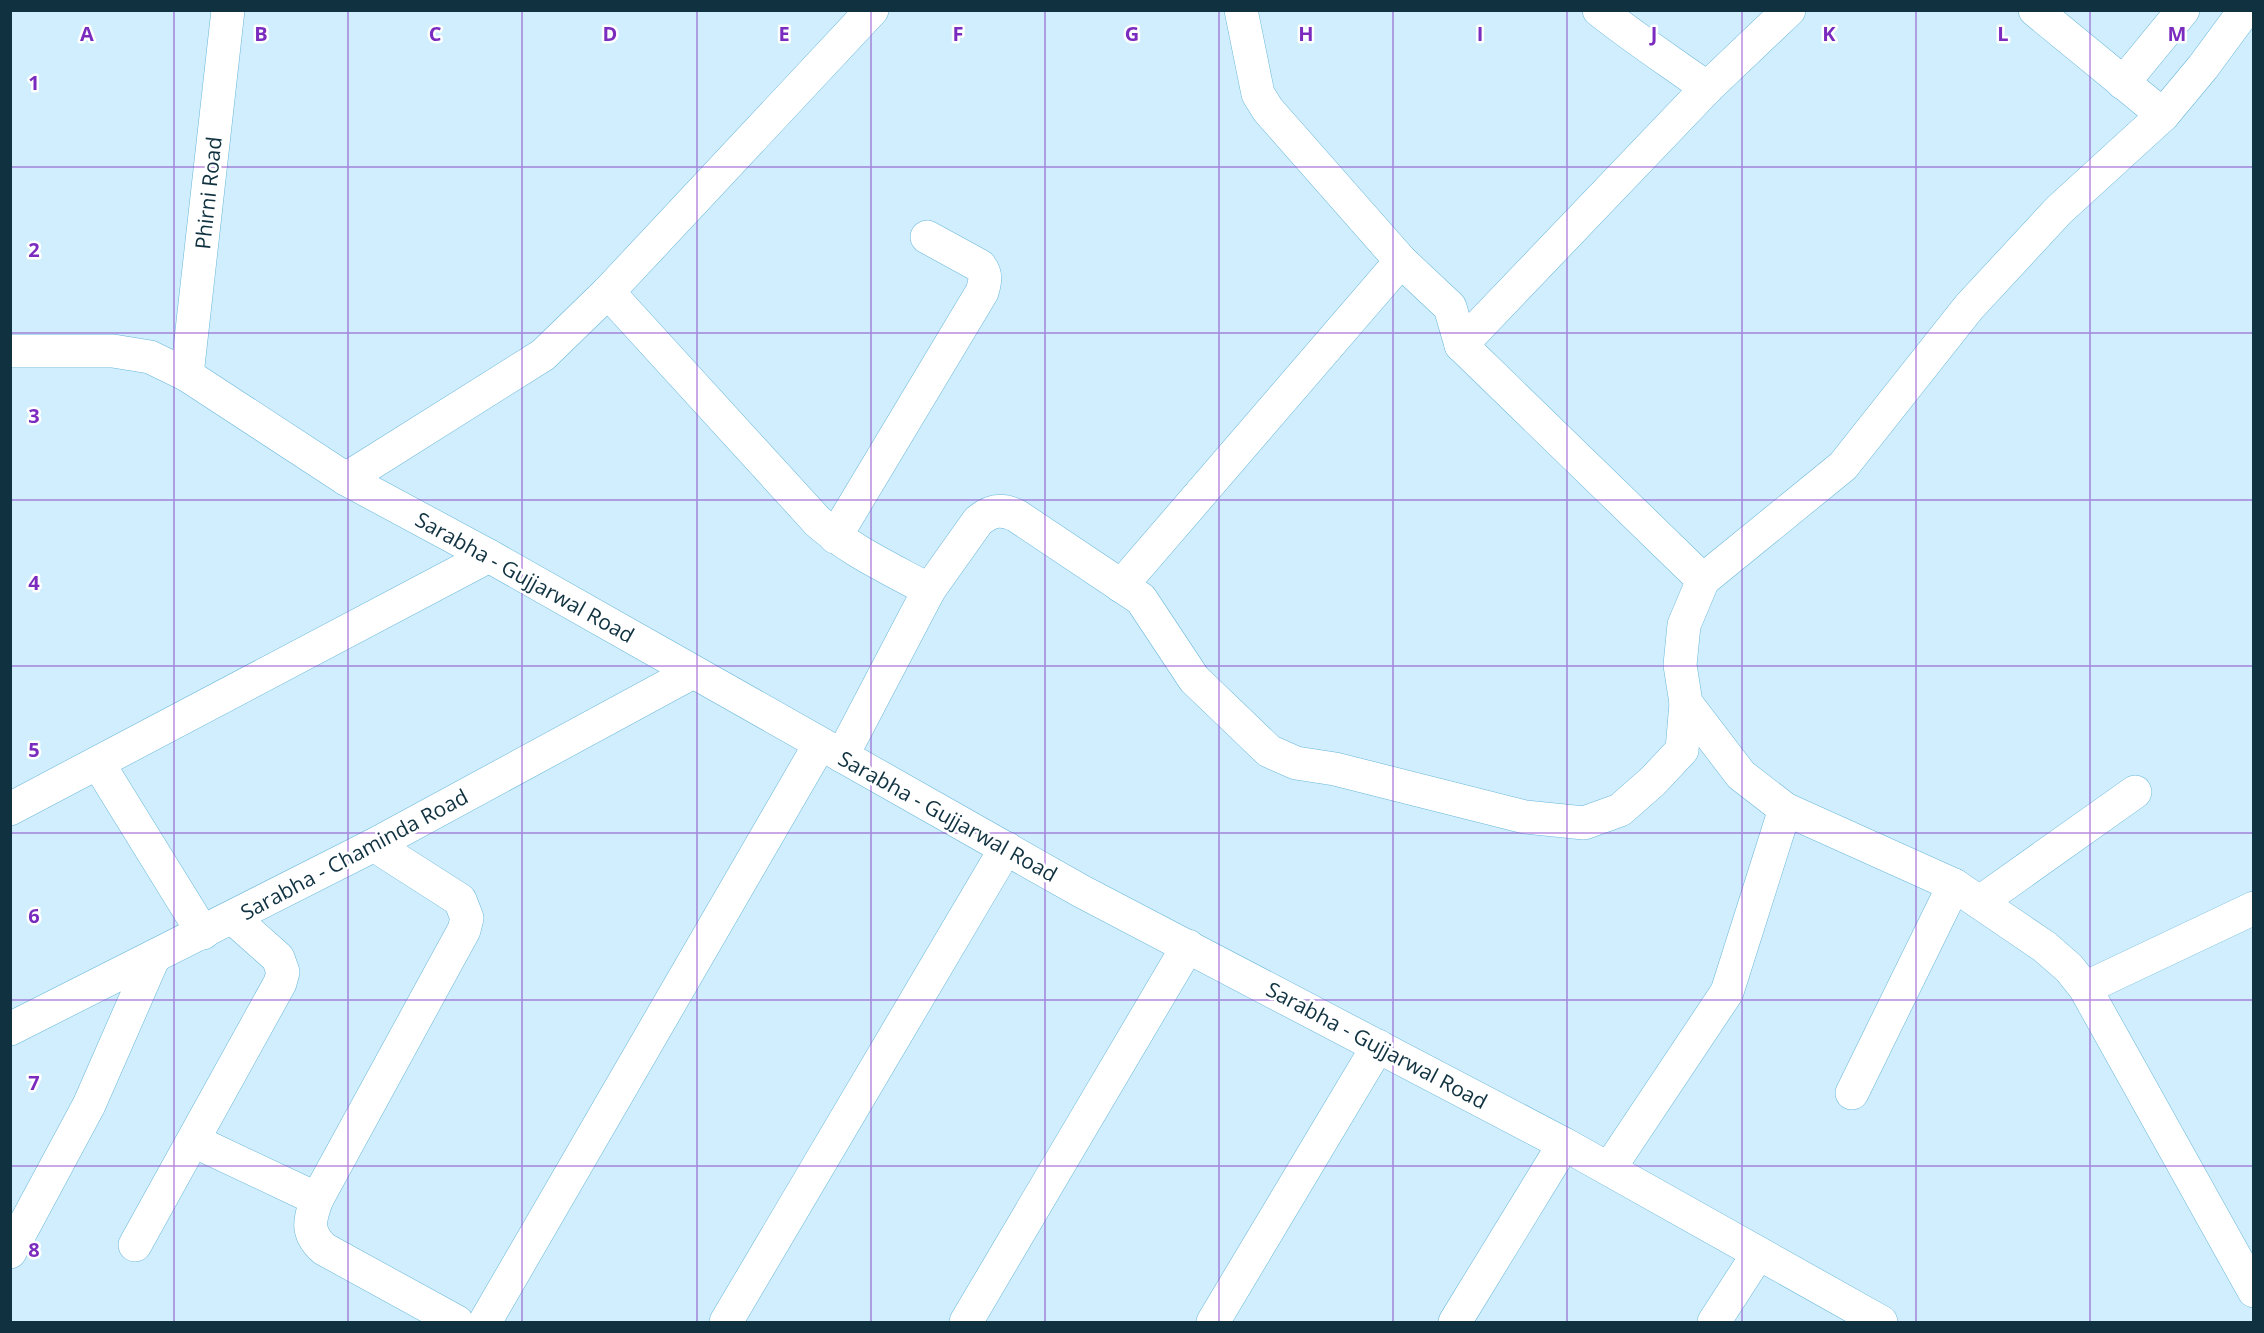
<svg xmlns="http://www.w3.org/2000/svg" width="2264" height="1333" font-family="'Open Sans',sans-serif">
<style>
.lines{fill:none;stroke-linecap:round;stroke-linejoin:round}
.street-casing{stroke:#69b7da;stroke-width:34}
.secondary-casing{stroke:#69b7da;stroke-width:34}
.street{stroke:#fff;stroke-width:33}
.secondary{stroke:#fff;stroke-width:33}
.grid{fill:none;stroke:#7b2cbf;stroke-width:1.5;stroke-opacity:0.55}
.labels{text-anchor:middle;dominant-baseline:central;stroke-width:5;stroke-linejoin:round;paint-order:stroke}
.street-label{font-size:21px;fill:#103240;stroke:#fff}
.grid-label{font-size:20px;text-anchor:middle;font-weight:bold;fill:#7b2cbf;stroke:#fff;stroke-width:5;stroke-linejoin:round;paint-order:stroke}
</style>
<rect width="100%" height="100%" fill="#d0eefd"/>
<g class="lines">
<defs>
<g id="street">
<polyline points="1241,10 1258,94 1268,110 1401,261 1450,307 1461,345"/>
<path d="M1599 10C1634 38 1671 62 1707 88L1461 345 1703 580 1684 625 1680 665 1686 703 1741 775 1785 809 1954 885 2045 947 2069 968 2085 988 2254 1291"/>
<polyline points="2035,10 2163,115"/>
<polyline points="2123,83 2183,10"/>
<polyline points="1707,88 1789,10"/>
<path d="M608 292 818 522C851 551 891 569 929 590"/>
<polyline points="187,375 228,10"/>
<polyline points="346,479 543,355 608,292 872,10"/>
<path d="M835 537 982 292C985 282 987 275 980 266L927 237"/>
<polyline points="1703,580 1843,466 1969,307 2059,210 2163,115 2203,67 2245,10"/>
<polyline points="1121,586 1401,261"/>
<path d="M842 756 929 590 978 521C991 510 1002 508 1017 516L1141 599 1194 679 1269 751 1296 763 1335 769 1525 817 1584 823 1620 810 1653 781 1682 750 1686 703"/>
<polyline points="98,763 203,933"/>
<polyline points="10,809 489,556"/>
<path d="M374 845 460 900 467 918 464 930 317 1199C309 1220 306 1233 324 1249L457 1322"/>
<polyline points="1980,902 2135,792"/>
<polyline points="2085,988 2254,908"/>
<polyline points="1852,1093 1954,885"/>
<polyline points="194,1141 317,1199"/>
<polyline points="1609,1169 1727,992 1785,809"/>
<polyline points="135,1245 280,983 283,972 278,958 233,918"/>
<polyline points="10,1252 89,1105 153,959"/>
<polyline points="485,1322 820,744"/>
<polyline points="726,1322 1006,848"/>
<polyline points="966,1322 1188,946"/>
<polyline points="1213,1322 1378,1046"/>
<polyline points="1455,1322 1564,1144"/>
<polyline points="1714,1322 1758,1254"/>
</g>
<g id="secondary">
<polyline points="10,351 113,351 150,357 187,375 346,479 489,556 1081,891 1564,1144 1881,1322"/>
<polyline points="10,1029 374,845 693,672"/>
</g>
</defs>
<use href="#street" class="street-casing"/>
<use href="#secondary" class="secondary-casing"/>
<use href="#street" class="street"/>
<use href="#secondary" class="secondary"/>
</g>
<path class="grid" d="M174 10V1322M348 10V1322M522 10V1322M697 10V1322M871 10V1322M1045 10V1322M1219 10V1322M1393 10V1322M1567 10V1322M1742 10V1322M1916 10V1322M2090 10V1322M10 167H2254M10 333H2254M10 500H2254M10 666H2254M10 833H2254M10 1000H2254M10 1166H2254"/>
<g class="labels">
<g class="street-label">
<text transform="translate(208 193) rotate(-84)">Phirni Road</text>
<text transform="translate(525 577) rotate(29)">Sarabha - Gujjarwal Road</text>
<text transform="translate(948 816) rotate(29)">Sarabha - Gujjarwal Road</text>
<text transform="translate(354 854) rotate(-28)">Sarabha - Chaminda Road</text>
<text transform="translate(1377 1045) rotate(28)">Sarabha - Gujjarwal Road</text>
</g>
</g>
<g class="grid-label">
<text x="87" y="41">A</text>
<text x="261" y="41">B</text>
<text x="435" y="41">C</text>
<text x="610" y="41">D</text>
<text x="784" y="41">E</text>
<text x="958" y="41">F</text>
<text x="1132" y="41">G</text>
<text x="1306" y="41">H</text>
<text x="1480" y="41">I</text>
<text x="1654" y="41">J</text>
<text x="1829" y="41">K</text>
<text x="2003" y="41">L</text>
<text x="2177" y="41">M</text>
<text x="34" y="90">1</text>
<text x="34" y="257">2</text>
<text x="34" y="423">3</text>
<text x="34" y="590">4</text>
<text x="34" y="757">5</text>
<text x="34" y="923">6</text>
<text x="34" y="1090">7</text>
<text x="34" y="1257">8</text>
</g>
<rect width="2264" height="1333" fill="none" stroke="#103240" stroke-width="24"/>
</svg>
